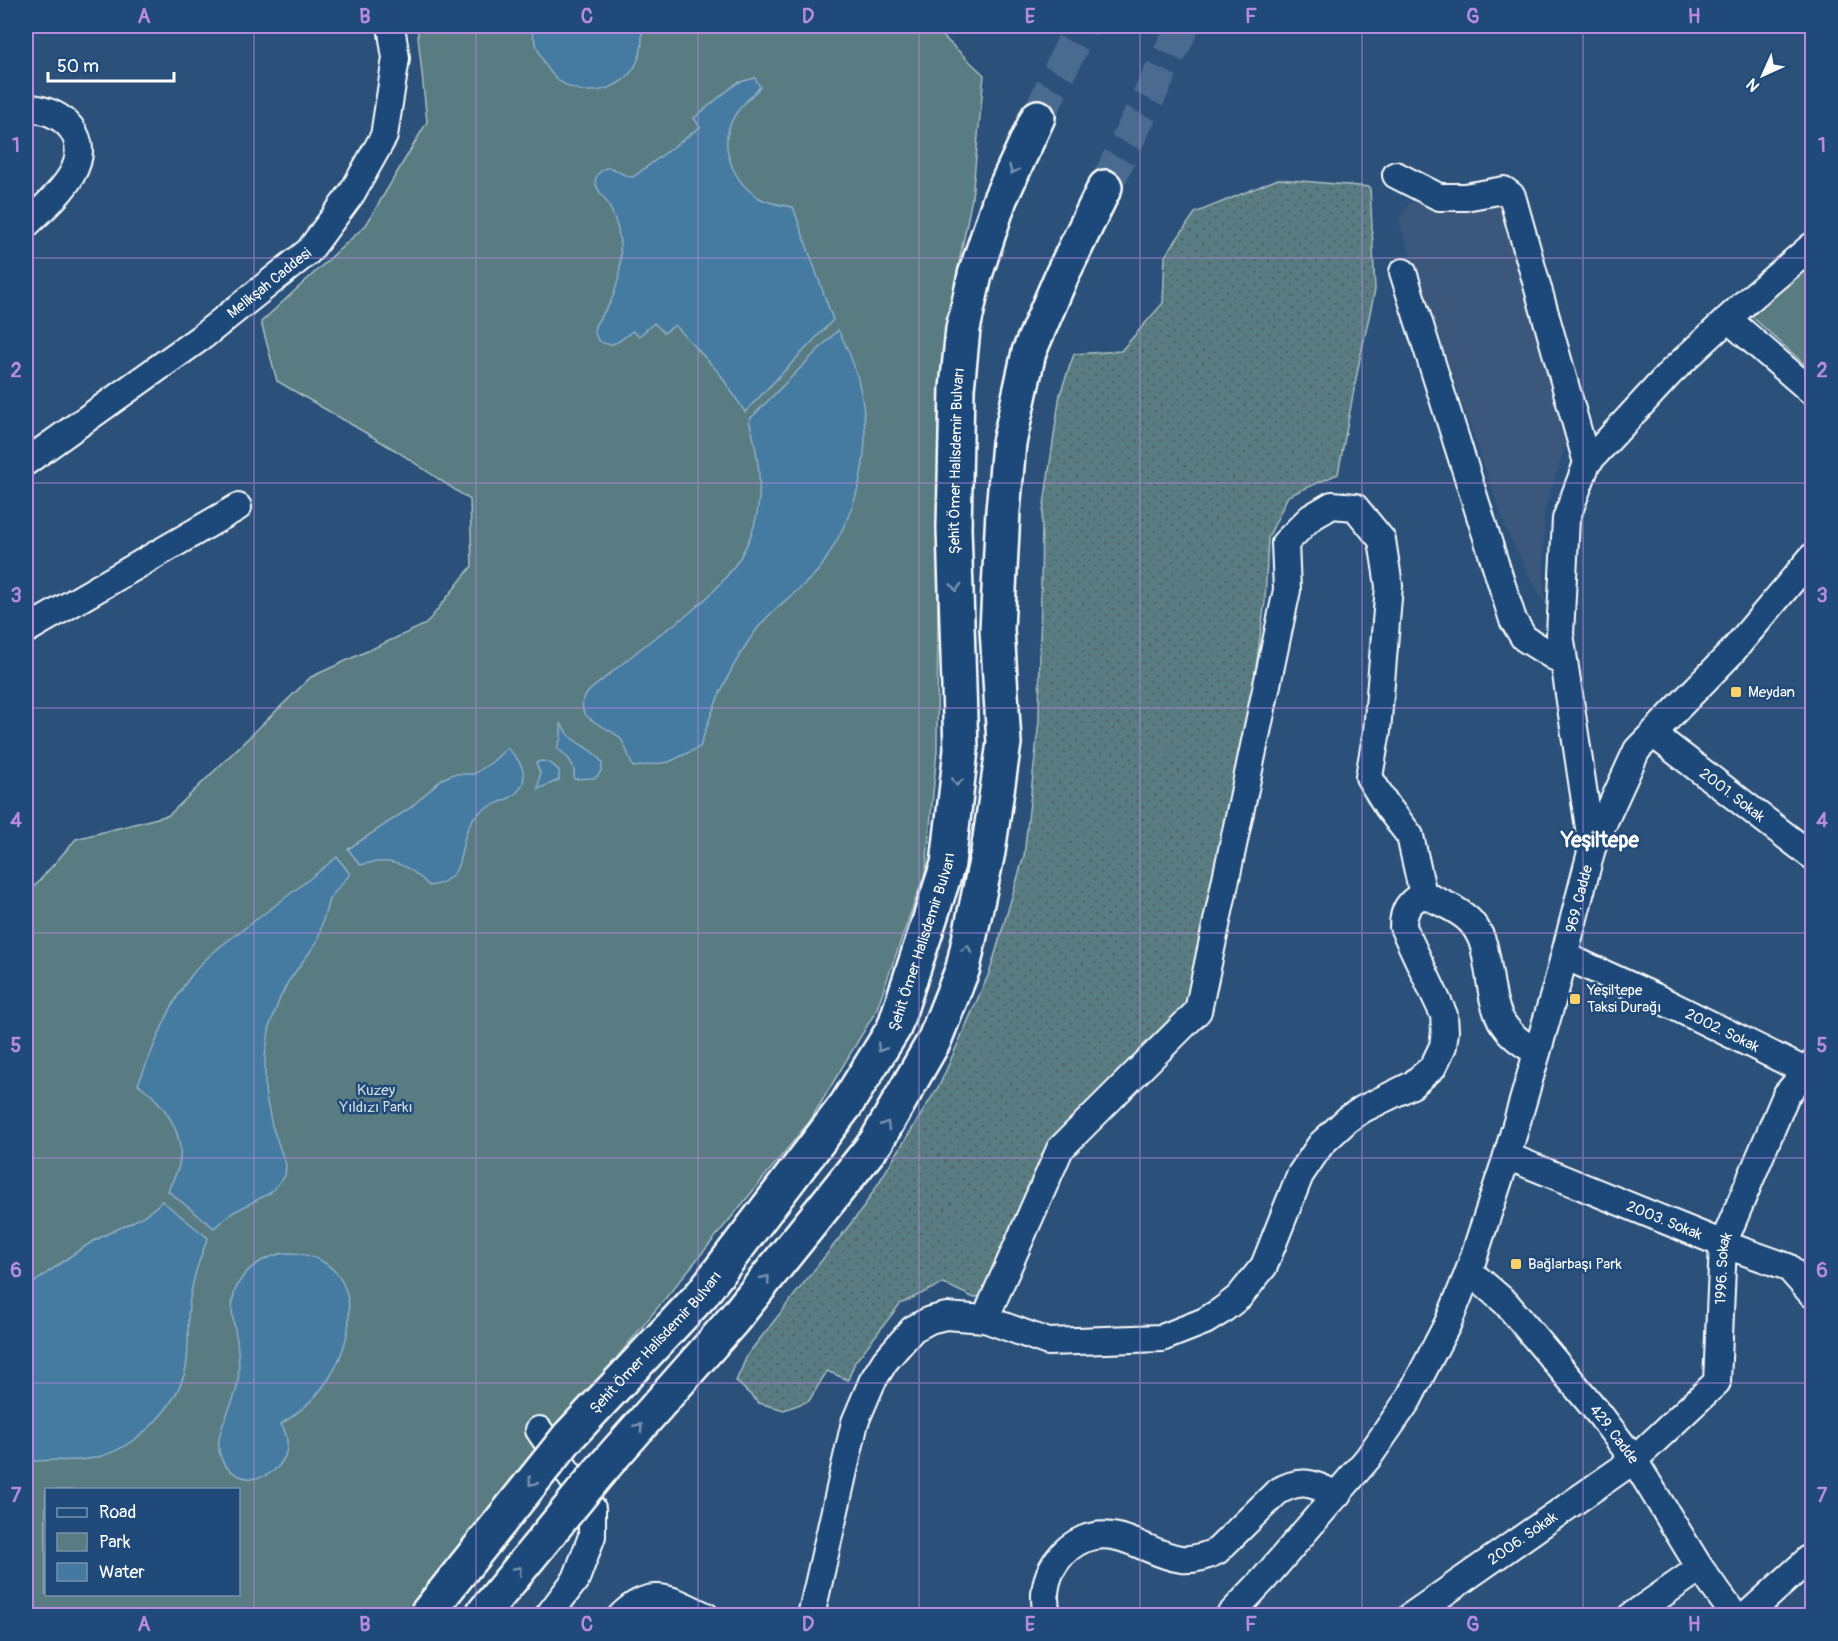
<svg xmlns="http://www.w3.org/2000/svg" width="1838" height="1641" font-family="Pangolin,sans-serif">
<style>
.built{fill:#3a597c}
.grass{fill:url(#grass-dots);stroke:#acbec0;stroke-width:1.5}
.green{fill:#587c81;stroke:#acbec0;stroke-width:1.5;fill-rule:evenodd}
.water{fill:#447aa1;stroke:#8fafc7;stroke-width:1.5}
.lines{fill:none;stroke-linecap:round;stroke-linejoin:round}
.highway-tunnel{stroke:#4b6b8f;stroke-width:33;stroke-dasharray:33 16;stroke-linecap:butt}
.minor-casing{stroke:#fff;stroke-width:30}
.highway-casing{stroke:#fff;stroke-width:38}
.minor{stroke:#1f4a7a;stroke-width:26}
.highway{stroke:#1f4a7a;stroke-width:33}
.highway-bridge-casing{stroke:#fff;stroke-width:38;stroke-linecap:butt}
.highway-bridge{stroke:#1f4a7a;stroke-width:33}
.oneway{stroke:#7992af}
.grid{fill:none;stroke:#b68bdc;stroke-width:1.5;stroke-opacity:0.55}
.poi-dot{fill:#ffd166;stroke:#1f4a7a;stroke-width:2}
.labels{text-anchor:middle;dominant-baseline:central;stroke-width:5;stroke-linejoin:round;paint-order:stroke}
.street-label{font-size:15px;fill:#fff;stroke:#1f4a7a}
.poi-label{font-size:15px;fill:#fff;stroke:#1f4a7a;text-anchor:start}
.park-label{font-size:15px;fill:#d5dee0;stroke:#1f4a7a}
.district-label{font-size:21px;font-weight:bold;fill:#fff;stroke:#1f4a7a}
.neatline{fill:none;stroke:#b68bdc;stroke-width:2}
.grid-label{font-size:20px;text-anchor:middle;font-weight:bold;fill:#b68bdc}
</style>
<defs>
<pattern id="grass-dots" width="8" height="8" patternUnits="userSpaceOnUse" patternTransform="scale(1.5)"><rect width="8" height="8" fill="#587c81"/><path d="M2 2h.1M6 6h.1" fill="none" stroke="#526466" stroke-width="1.8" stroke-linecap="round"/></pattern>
</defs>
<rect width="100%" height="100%" fill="#2b517b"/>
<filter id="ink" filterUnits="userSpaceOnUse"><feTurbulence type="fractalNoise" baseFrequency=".0167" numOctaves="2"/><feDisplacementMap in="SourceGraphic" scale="12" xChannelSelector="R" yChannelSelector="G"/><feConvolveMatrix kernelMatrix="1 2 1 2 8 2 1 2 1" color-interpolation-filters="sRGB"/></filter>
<g filter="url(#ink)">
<polygon class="built" points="1500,202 1569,434 1544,512 1544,603 1507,532 1399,221 1409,203"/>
<polygon class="grass" points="1278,179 1370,187 1375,290 1360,358 1338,474 1288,496 1268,538 1265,601 1248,726 1187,1006 1050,1139 991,1292 974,1298 943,1283 900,1304 855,1362 848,1380 827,1371 809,1401 784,1410 759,1403 736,1381 748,1354 863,1208 940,1084 990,971 1024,856 1039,721 1042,519 1060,394 1074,354 1121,351 1163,303 1165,256 1195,213"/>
<g class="green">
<path d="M417 26H932L984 75 972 198 951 302 939 460 937 750 926 870 876 1011 810 1121 593 1387 502 1493 408 1615 26 1616V896L76 839 169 815 311 677 426 624 472 566 470 500 395 450 277 381 261 322 366 225 427 122ZM46 1490H238V1594H46Z"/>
<polygon points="1812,265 1812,371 1750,315"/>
</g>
<g class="water">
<path d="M530 26H642C642 39 643 50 637 62 623 94 578 101 554 76 541 63 536 43 530 26Z"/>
<path d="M755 78 760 87C752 96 741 105 735 115 716 144 733 183 761 199 770 204 783 205 793 207L833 320 745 412 720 374 675 325 664 333 654 323 639 336 632 331C621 340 612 350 598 340L594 331 595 326C599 318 605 311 610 303 621 281 623 254 618 230 616 221 612 212 608 204 603 194 588 183 600 172 612 160 621 178 633 177L700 127 694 118 737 83Z"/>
<path d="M838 330C873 393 874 469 840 534 833 547 826 562 816 573 797 593 774 607 757 629 730 665 713 705 700 747L669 762 633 767C629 758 626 744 619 737 608 725 566 719 589 691 610 674 631 656 653 639 667 629 682 620 694 609 759 555 772 500 749 420Z"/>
<path d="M561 724C565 730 568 735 573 739 585 749 616 760 595 778L574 779C576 764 568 757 557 748L561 738Z"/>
<path d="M507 748C517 757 528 771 522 785 513 805 483 801 471 822 455 848 470 880 429 886 408 863 390 857 360 865L348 849 410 808 442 779 454 774H474L492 762Z"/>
<path d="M541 761C549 761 554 764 559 771V780L538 789 540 773 536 763Z"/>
<path d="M337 857 350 874 329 899 317 942 288 982 280 998 270 1025 265 1057V1092L272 1126 286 1165 285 1176 270 1193 230 1214 214 1228 168 1191C171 1183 177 1173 179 1165 186 1132 162 1101 138 1084 152 1052 168 1007 188 980 206 954 232 938 257 919 284 899 311 878 337 857Z"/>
<path d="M162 1201 208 1238C197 1264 189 1289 188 1318 188 1335 189 1351 186 1368 176 1409 135 1449 94 1458 71 1463 49 1458 26 1462V1289C48 1272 70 1255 94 1241 118 1227 143 1221 162 1201Z"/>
<path d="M283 1253C366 1251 361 1339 322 1388 311 1403 297 1414 281 1424 305 1462 253 1499 225 1465 207 1441 232 1411 237 1387 240 1372 239 1356 237 1341 234 1323 229 1308 235 1291 243 1269 262 1258 283 1253Z"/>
</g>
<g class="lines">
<g class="highway-tunnel">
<polyline points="1038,117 1081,26"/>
<polyline points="1105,187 1183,26"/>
</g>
<defs>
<g id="minor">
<path d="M26 107C43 109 60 114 71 128 98 165 49 202 26 225"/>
<polyline points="1396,175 1439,197 1465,197 1504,190 1512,196 1587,463"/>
<polyline points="1403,272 1513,620 1524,638 1564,663"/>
<polyline points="1728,319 1812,392"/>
<path id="s1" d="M26 462 203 336 309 251 352 193 384 136 396 58 391 26"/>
<polyline points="26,630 238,507"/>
<path id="s2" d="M1653 734 1812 856"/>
<polyline points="1592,848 1560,634 1566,519 1587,463 1671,372 1745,303 1812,246"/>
<path id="s3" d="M1565 956 1653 996 1805 1071 1812 1077"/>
<path id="s4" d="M1507 1156 1723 1244 1788 1267 1812 1294"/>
<path id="s5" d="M1469 1271 1506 1303 1600 1415 1634 1460 1700 1568 1735 1616"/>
<path d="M985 1319 1048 1342 1162 1338 1205 1321 1221 1311 1239 1297 1264 1266 1300 1175 1321 1144 1348 1119 1363 1109 1412 1085 1433 1067 1443 1046 1445 1031 1444 1015 1403 927C1403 910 1409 902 1423 894"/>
<polyline points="539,1430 592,1508 592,1536 576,1579 548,1616"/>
<path d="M621 1616C652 1585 672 1600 706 1616"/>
<path d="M811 1616 855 1422 872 1382 885 1361 913 1329 930 1320 946 1316 985 1319 1060 1149 1198 1011 1287 590 1285 543 1310 518 1332 505 1355 507 1382 540 1389 586 1377 731 1369 777 1387 806 1410 836 1423 894C1439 902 1459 909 1471 922 1480 932 1484 943 1486 956 1495 1003 1490 1027 1537 1052"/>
<path d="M1048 1616C1042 1598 1045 1578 1056 1562 1063 1552 1072 1544 1084 1539 1119 1525 1147 1554 1181 1559 1194 1560 1205 1557 1217 1551L1277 1492C1302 1477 1313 1484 1337 1495"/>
<path id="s6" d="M1229 1616 1264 1579 1368 1458 1408 1400 1448 1323 1469 1271 1507 1156 1557 984 1592 848 1637 750 1732 652 1812 557"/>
<path id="s7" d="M1411 1616 1634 1460 1717 1382 1723 1244 1786 1095 1812 1064"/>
<polyline points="1631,1616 1700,1568"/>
<polyline points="1746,1616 1812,1556"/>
</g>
<g id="highway">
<path id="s8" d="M568 1437 702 1294 846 1105 894 1028 948 864 961 750 954 528 957 389 963 329 975 275 1000 199 1038 117"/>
<polyline points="600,1471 733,1320 876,1142 934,1041 963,968 988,852 1004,743 997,629 1003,511 1009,443 1029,352 1062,275 1105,187"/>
</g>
</defs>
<use href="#minor" class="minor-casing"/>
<use href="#highway" class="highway-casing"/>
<use href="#minor" class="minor"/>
<use href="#highway" class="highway"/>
<defs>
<g id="highway-bridge">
<polyline points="425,1616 568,1437"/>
<polyline points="481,1616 600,1471"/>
</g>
</defs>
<use href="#highway-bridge" class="highway-bridge-casing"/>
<use href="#highway-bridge" class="highway-bridge"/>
</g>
<defs><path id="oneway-chevron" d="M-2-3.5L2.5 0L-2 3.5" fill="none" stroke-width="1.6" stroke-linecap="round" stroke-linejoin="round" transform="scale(1.5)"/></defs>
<g class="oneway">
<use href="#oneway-chevron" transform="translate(1013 170) rotate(115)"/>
<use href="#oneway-chevron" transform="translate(956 587) rotate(88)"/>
<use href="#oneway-chevron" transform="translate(957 782) rotate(97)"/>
<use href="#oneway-chevron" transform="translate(967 949) rotate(-77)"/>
<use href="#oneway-chevron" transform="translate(881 1048) rotate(122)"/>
<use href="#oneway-chevron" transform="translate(886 1125) rotate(-60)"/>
<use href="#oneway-chevron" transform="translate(766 1279) rotate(-51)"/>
<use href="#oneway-chevron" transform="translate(639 1427) rotate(-49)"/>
<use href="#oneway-chevron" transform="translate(532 1482) rotate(129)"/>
<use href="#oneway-chevron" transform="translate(518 1570) rotate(-50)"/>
</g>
</g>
<path class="grid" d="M254 26V1616M476 26V1616M698 26V1616M919 26V1616M1140 26V1616M1362 26V1616M1583 26V1616M26 258H1812M26 483H1812M26 708H1812M26 933H1812M26 1158H1812M26 1383H1812"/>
<g class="poi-dot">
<rect x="1730" y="686" width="12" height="12" rx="3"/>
<rect x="1569" y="993" width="12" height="12" rx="3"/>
<rect x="1510" y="1258" width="12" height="12" rx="3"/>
</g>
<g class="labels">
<g class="street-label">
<text stroke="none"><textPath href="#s1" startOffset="302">Melikşah Caddesi</textPath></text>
<text stroke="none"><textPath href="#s8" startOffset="1101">Şehit Ömer Halisdemir Bulvarı</textPath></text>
<text stroke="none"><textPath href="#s2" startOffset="100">2001. Sokak</textPath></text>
<text stroke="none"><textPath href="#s6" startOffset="812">969. Cadde</textPath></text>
<text stroke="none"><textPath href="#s8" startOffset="615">Şehit Ömer Halisdemir Bulvarı</textPath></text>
<text stroke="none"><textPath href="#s3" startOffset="174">2002. Sokak</textPath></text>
<text stroke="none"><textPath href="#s4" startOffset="170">2003. Sokak</textPath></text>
<text stroke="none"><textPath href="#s7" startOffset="500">1996. Sokak</textPath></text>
<text stroke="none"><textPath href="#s8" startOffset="129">Şehit Ömer Halisdemir Bulvarı</textPath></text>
<text stroke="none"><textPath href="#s5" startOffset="219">429. Cadde</textPath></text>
<text stroke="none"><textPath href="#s7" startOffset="136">2006. Sokak</textPath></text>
</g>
<g class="poi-label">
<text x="1748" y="692">Meydan</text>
<text x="1587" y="990">Yeşiltepe<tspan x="1587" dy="17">Taksi Durağı</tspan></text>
<text x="1528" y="1264">Bağlarbaşı Park</text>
</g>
<g class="park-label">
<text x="376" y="1090">Kuzey<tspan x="376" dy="17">Yıldızı Parkı</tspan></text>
</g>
<g class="district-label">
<text x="1600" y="840">Yeşiltepe</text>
</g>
</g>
<rect width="1838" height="1641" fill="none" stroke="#1f4a7a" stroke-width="66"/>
<rect x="45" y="1488" width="195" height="108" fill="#1f4a7a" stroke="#7992af" stroke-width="1.5"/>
<rect x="57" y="1508" width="30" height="9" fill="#1f4a7a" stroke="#7992af" stroke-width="1.5"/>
<text x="99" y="1518" font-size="18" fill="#ffffff">Road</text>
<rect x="57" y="1533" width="30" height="18" fill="#587c81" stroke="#7992af" stroke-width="1.5"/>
<text x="99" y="1548" font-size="18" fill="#ffffff">Park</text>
<rect x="57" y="1563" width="30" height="18" fill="#447aa1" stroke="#7992af" stroke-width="1.5"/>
<text x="99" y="1578" font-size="18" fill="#ffffff">Water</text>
<g transform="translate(1763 75) rotate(225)" stroke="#1f4a7a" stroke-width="4.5" paint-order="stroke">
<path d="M0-4.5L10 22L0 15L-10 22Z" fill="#ffffff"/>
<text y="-9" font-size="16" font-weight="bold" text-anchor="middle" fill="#ffffff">N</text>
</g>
<path d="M48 72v9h126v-9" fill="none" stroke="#ffffff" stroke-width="3"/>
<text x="57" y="72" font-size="18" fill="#ffffff" stroke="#1f4a7a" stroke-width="4.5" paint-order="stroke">50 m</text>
<rect x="33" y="33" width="1772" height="1575" class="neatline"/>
<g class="grid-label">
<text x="144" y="23">A</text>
<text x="365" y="23">B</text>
<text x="587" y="23">C</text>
<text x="808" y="23">D</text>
<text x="1030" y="23">E</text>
<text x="1251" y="23">F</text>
<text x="1473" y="23">G</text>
<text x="1694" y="23">H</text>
<text x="16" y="152">1</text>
<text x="1822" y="152">1</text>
<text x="16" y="377">2</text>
<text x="1822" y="377">2</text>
<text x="16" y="602">3</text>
<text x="1822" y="602">3</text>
<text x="16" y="827">4</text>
<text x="1822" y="827">4</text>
<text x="16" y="1052">5</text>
<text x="1822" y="1052">5</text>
<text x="16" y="1277">6</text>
<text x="1822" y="1277">6</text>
<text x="16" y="1502">7</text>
<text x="1822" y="1502">7</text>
<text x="144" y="1631">A</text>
<text x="365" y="1631">B</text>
<text x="587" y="1631">C</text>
<text x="808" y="1631">D</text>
<text x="1030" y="1631">E</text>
<text x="1251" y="1631">F</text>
<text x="1473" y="1631">G</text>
<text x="1694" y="1631">H</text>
</g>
</svg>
